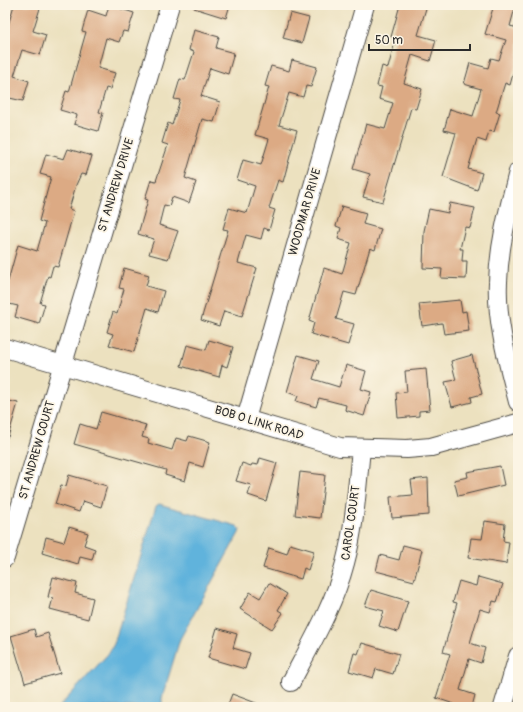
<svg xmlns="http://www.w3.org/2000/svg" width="523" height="712" font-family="Pangolin,sans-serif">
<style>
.water{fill:#61b3dc;stroke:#466f84}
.building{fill:#dcaa84}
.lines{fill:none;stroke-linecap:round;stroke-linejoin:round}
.minor-casing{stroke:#484641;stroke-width:20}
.minor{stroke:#fff;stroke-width:18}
.labels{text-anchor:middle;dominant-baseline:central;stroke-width:3.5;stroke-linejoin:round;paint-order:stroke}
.street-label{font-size:12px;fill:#2b2b2b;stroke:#fcf5e5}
</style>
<rect width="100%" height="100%" fill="#fcf5e5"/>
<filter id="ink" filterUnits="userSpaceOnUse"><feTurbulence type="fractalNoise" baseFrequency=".025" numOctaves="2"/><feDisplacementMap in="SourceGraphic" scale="8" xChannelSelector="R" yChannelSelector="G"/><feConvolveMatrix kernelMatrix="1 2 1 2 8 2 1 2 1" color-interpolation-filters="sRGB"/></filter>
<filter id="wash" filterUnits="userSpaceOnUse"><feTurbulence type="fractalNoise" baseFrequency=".012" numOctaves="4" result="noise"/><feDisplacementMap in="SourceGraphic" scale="16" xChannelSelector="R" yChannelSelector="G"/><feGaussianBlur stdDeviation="0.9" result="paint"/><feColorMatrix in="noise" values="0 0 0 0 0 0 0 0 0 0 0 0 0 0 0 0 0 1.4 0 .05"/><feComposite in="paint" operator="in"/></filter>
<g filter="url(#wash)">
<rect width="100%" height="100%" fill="#ece1bf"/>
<polygon class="water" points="159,504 237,526 240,529 239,533 180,639 162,698 162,707 59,707 108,654 114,644 156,506"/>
<g id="blocks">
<g class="building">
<polygon points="14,5 41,5 33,31 46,35 40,55 22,50 14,76 29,81 23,101 5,97 5,36"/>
<polygon points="109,5 134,13 128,32 123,31 119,42 106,38 98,68 115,73 110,89 106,88 99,112 103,113 98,131 74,124 77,115 60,110 66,91 69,92 86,32 82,31 88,10 106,16"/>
<polygon points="194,5 230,5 226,18 194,8"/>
<polygon points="400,5 427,5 418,35 436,40 430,61 412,55 404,83 422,89 416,109 411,108 383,202 363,197 370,174 353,169 366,124 385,129 393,103 379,99 382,87 377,86 382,66 388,68 396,38 391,37"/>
<polygon points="494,5 506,5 515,8 510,26 518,28 518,56 510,85 505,83 496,112 500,113 494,132 489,131 486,142 477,139 468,169 482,173 477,190 443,177 456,133 444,130 450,109 473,116 481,89 464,84 470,63 488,68 491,58 499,60 506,40 485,34"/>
<polygon points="290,13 309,18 302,43 283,38"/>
<polygon points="194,30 219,37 216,48 234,53 228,74 210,68 201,96 220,102 214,122 202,119 185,178 196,182 189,203 172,197 169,206 164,205 159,225 178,231 168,259 149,254 154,239 138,234 148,200 145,199 151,180 156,181 168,145 162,143 168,123 172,125 180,100 174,99 180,79 185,80 194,52 189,50"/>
<polygon points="292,60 317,67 311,87 306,86 303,97 289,93 279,125 297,130 283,182 278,180 269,208 275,210 269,230 264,228 261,239 246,235 238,263 257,268 242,316 224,311 219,326 201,320 228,230 223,229 229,208 247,213 255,186 237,180 243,160 261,165 269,139 255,135 269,87 265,86 271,66 289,71"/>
<polygon points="68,149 92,156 86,175 81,174 76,185 69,209 74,211 58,267 53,266 50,277 48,276 40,303 45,304 39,324 15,317 18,306 5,303 5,281 8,281 18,245 37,251 45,223 39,221 51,177 40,174 46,154 64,159"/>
<polygon points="450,203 475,208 470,228 465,227 460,249 463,249 462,261 467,261 466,279 441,278 442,269 423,268 424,231 429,209 448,213"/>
<polygon points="342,206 366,213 363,224 381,229 375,250 370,248 356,295 344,292 336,319 354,324 348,345 311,334 314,323 309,321 324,268 342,274 351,243 338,239 341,228 336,226"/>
<polygon points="124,268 149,275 146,286 164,291 158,312 147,308 134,352 109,345 113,334 107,332 113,312 117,314 124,289 119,288"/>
<polygon points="460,300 462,312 466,311 469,331 444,334 442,323 422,326 419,304"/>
<polygon points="209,340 233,347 227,367 222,365 219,377 181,366 187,345 206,350"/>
<polygon points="298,355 319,361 313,379 339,387 346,365 366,371 361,389 371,392 364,416 345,410 346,405 319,398 316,407 296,401 298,396 287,392"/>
<polygon points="472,355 482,394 471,397 472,402 452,407 445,382 456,380 451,361"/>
<polygon points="426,369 430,410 419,411 419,416 398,418 396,393 407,392 405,371"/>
<polygon points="5,400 18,403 8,437 5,437"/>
<polygon points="101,412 146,425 142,437 149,439 148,443 172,450 176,438 187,441 189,436 210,442 203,467 190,463 185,481 165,475 166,470 74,444 80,424 96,429"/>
<polygon points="260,458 277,463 266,501 248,495 251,485 236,481 242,463 251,466 252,464 258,465"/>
<polygon points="500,466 504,485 458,496 454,480 468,477 467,472"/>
<polygon points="300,472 325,475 320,518 295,515"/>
<polygon points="69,475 107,486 101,507 83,501 79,512 55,504 61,485 66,486"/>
<polygon points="428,478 429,515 392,518 390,497 413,495 411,480"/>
<polygon points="485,521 505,524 503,541 509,542 506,564 468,558 471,538 482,539"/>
<polygon points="69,527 88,533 84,545 95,549 92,560 80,557 78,564 42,553 46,537 64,542"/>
<polygon points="290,544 314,551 308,570 304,568 301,579 263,568 269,548 287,554"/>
<polygon points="403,545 422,550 414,581 376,571 380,555 399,560"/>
<polygon points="53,577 77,583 75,593 93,598 88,619 50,609 53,598 48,597"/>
<polygon points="478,577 503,584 497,602 493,601 490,612 480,609 470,643 485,648 481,663 469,659 460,690 475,695 472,707 453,707 454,704 436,698 450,654 443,652 457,603 453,602 459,581 476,586"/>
<polygon points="269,583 287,594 278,610 283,613 272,629 240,609 250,592 260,598"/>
<polygon points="371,590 408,601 398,632 379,626 384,611 365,606"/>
<polygon points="217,628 237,634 233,648 250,653 245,669 208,658"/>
<polygon points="34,629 36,637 48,633 60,673 25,683 11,636"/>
<polygon points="362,643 399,654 393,674 376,669 373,678 349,671 354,653 358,654"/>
<polygon points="232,694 264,706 264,707 227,707"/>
</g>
</g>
</g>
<g filter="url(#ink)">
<use href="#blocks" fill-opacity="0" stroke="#484641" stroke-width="1"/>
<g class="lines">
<defs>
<g id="minor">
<path d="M518 172C509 208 499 244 498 282 496 322 508 363 518 402"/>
<polyline points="5,348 340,447 407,449 431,447 518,423"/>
<polyline points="246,419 365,5"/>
<polyline points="5,558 170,5"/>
<path d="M291 682C311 644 334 605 345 563 355 526 357 487 361 449"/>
<polyline points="503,707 518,656"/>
</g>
</defs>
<use href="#minor" class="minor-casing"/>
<use href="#minor" class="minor"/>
</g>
</g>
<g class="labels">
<g class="street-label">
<text transform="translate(116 185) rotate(-73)">ST ANDREW DRIVE</text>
<text transform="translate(305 212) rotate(-74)">WOODMAR DRIVE</text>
<text transform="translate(259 423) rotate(17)">BOB O LINK ROAD</text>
<text transform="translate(37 450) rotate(-74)">ST ANDREW COURT</text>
<text transform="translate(351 523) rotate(-82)">CAROL COURT</text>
</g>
</g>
<rect width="523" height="712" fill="none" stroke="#fcf5e5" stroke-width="20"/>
<path d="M369 44v6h101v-6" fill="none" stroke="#2b2b2b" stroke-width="2"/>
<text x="375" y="44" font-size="12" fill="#2b2b2b" stroke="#fcf5e5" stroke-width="3" paint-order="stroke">50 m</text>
</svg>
